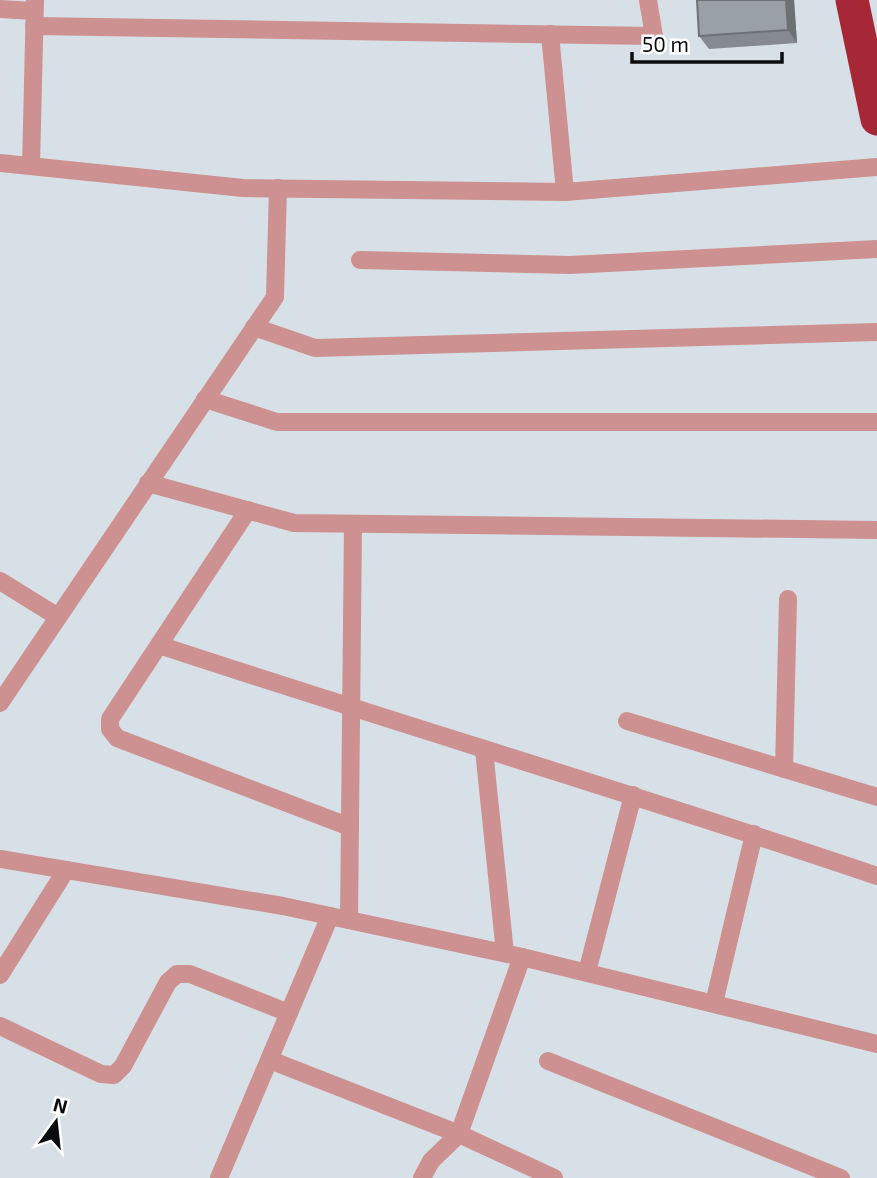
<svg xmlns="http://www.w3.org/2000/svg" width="877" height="1178" font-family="'Exo 2',sans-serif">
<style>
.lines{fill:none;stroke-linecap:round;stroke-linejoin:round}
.street{stroke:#cc9190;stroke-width:18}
.highway{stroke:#a62837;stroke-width:33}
.wall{fill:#848a90}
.shaded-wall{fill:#6b7175}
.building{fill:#99a1a7;stroke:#6b7175;stroke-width:2}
</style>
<rect width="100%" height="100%" fill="#d8e0e7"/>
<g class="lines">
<g class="street">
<polyline points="0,9 34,11"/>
<polyline points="34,26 654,36 648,0"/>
<polyline points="550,34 565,192"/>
<polyline points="0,163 243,188 565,192 877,167"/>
<polyline points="31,166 35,0"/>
<polyline points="360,260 570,265 877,249"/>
<polyline points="254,327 315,348 877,332"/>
<polyline points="205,399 277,422 877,422"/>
<polyline points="148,483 294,523 877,530"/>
<polyline points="248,510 110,719 110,729 117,738 350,827"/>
<polyline points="0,581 58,617"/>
<path d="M159 645C398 724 639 795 877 876"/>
<polyline points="0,703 275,297 278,188"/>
<polyline points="627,721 877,797"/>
<polyline points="484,750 505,953"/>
<polyline points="784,769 788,599"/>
<polyline points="0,859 283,906 522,957 877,1044"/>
<polyline points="349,920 353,524"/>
<polyline points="587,972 633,795"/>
<polyline points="0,975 66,870"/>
<polyline points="714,1003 754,834"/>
<polyline points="0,1026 101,1074 114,1075 123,1066 168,982 177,974 190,974 289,1013"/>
<polyline points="270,1060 459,1134 554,1178"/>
<polyline points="548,1061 841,1178"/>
<polyline points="219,1178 330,916"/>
<polyline points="422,1178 431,1161 459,1134 522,957"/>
</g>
<polyline class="highway" points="852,0 877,119"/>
</g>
<polygon class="wall" points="697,0 794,0 797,43 709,49 699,36"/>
<polygon class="shaded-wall" points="786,0 794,0 797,43 788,30"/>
<polygon class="building" points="697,0 786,0 788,30 699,36"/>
<g transform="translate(56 1122) rotate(15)" stroke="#ffffff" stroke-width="5" paint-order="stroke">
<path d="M0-5L12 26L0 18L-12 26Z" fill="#0a0c0f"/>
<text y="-10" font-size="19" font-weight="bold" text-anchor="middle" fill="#0a0c0f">N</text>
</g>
<path d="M632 52v10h150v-10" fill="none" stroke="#0a0c0f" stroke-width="3.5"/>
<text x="642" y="52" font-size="21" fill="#0a0c0f" stroke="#ffffff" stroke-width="5" paint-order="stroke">50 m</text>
</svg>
